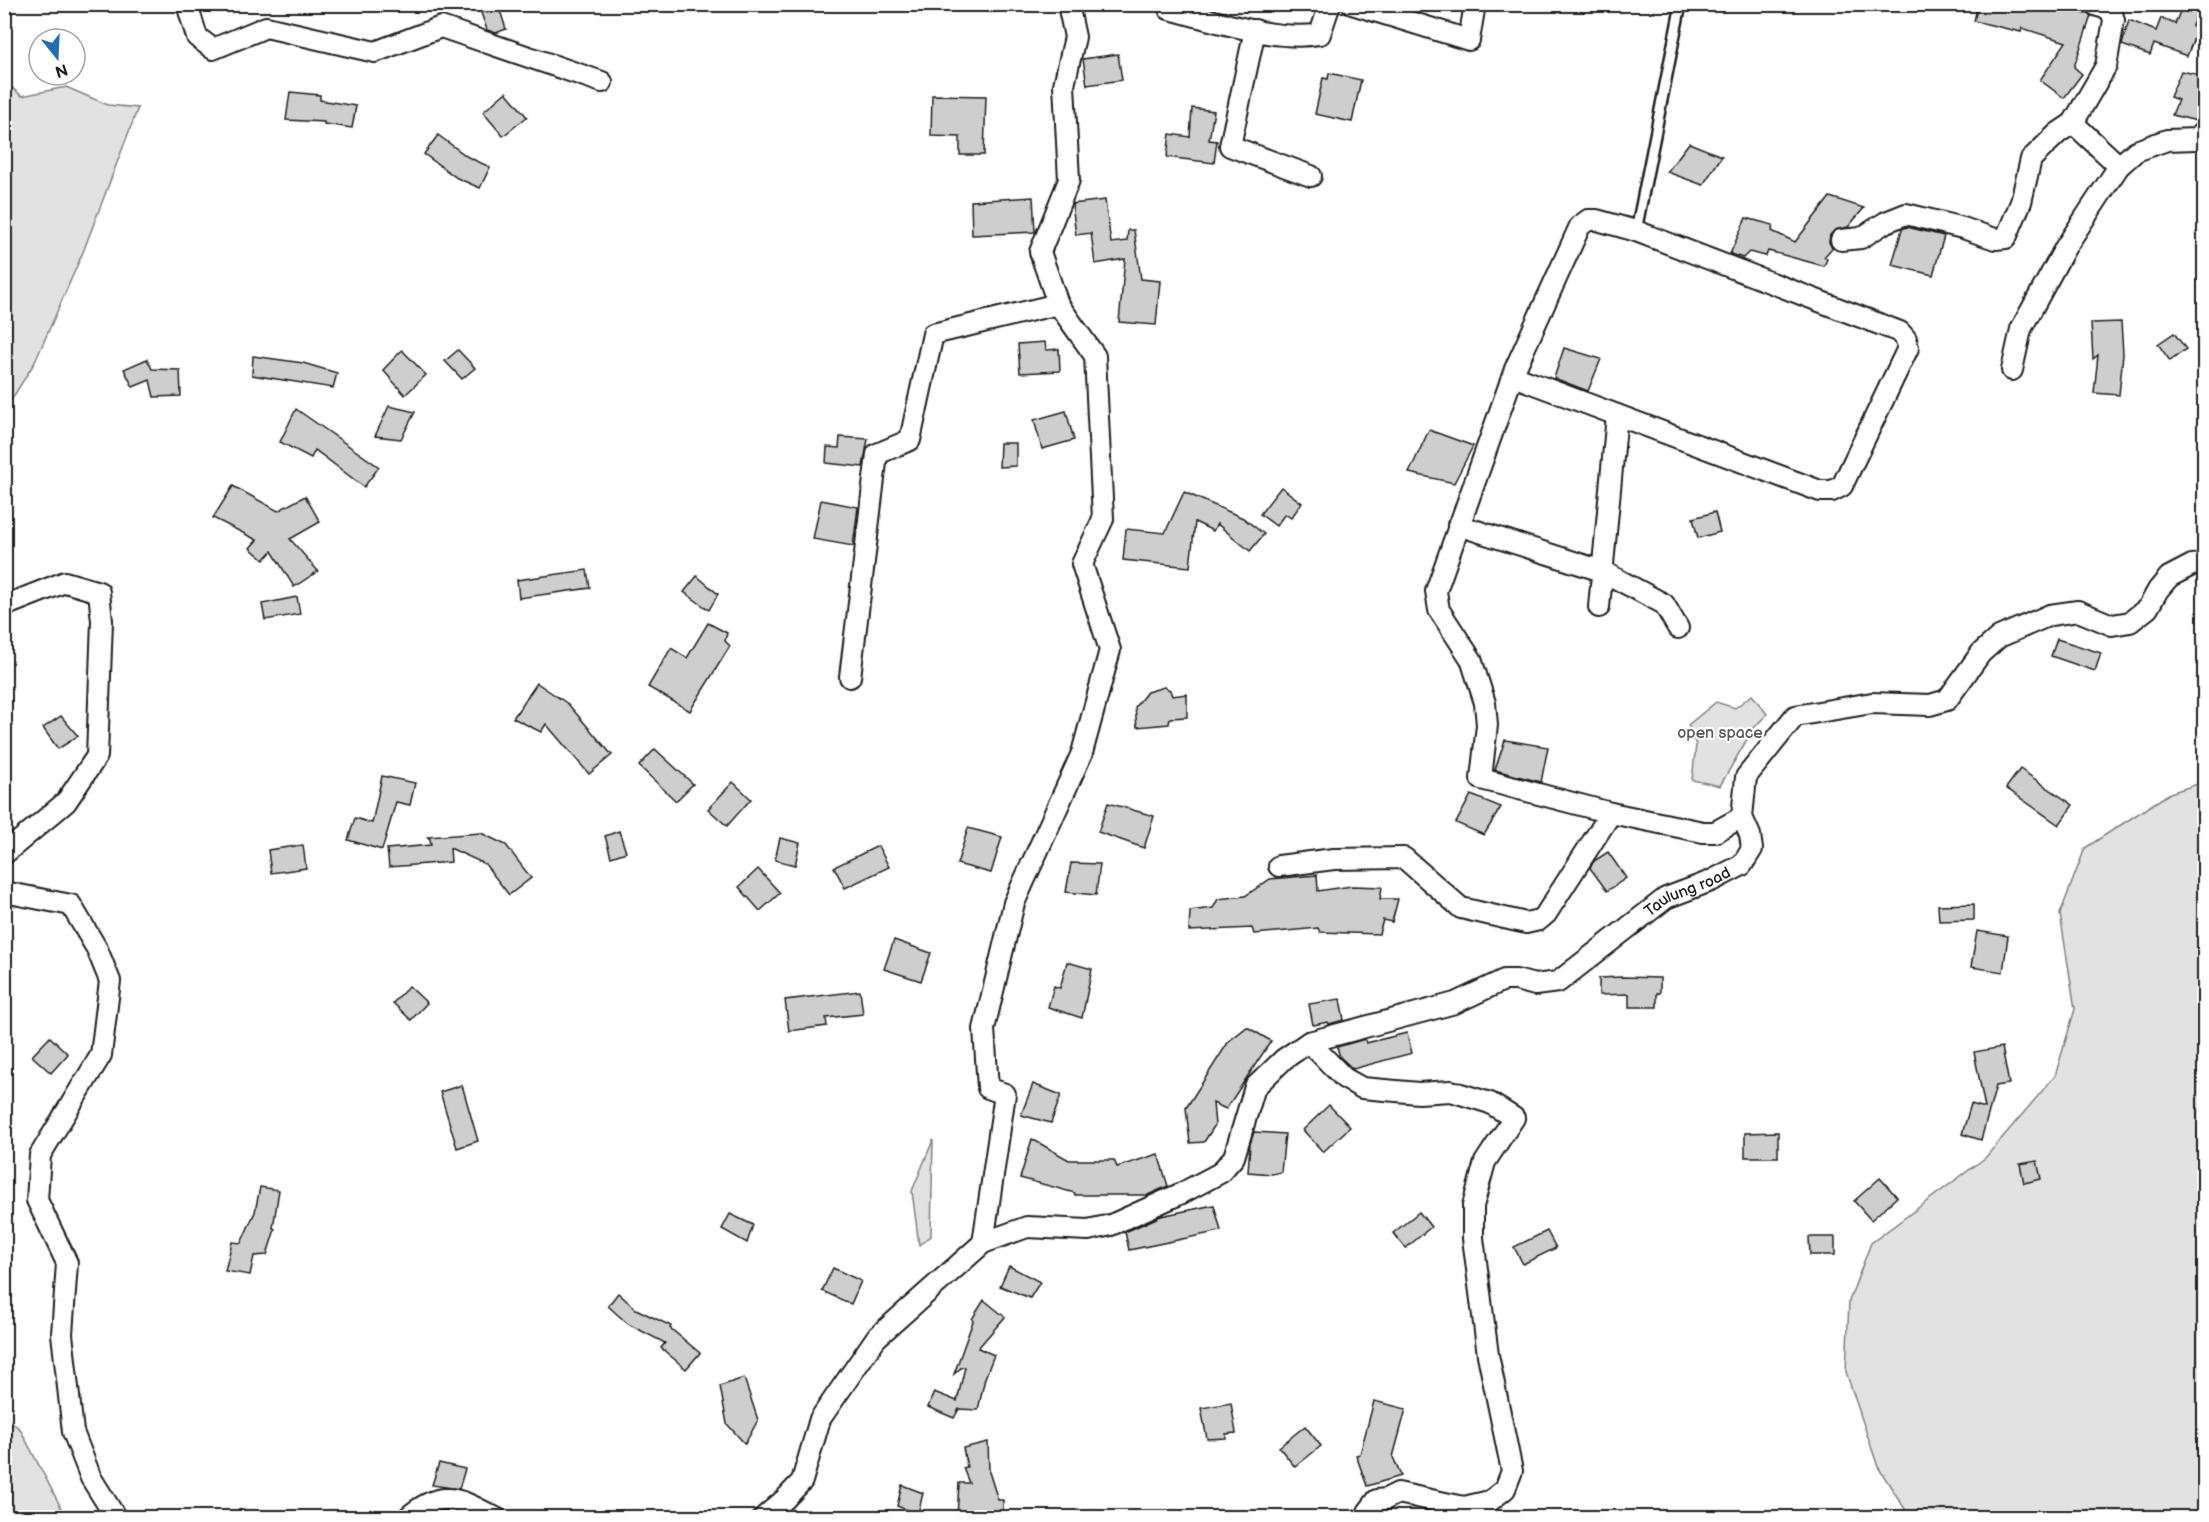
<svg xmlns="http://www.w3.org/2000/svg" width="2209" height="1522" font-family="'Balsamiq Sans',sans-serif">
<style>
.green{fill:#e2e2e2;stroke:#7f7f7f;stroke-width:1.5}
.building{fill:#cecece;stroke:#1c1c1c;stroke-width:1.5}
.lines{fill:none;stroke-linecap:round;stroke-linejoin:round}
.service-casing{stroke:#1c1c1c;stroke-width:14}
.minor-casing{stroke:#1c1c1c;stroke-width:24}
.tertiary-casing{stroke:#1c1c1c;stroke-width:28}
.service{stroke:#fff;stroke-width:9}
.minor{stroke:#fff;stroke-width:20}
.tertiary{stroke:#fff;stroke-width:24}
.labels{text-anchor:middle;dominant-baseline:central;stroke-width:4.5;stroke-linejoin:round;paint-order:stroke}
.park-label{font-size:16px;fill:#575757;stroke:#fff}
.street-label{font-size:16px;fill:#1c1c1c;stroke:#fff}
</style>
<rect width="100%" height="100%" fill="#fff"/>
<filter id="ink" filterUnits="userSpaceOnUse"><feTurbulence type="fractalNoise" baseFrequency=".0167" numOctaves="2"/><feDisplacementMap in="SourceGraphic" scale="12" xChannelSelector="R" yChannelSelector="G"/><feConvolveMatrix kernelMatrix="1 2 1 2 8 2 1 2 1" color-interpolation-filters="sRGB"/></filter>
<g filter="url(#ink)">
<g class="green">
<polygon points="5,82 22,96 66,87 108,105 138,108 83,252 35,362 5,410"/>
<polygon points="1752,695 1767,714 1753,729 1720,786 1692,780 1696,745 1688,725 1716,702 1735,708"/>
<polygon points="2204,782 2204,1517 1910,1517 1878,1467 1846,1372 1849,1301 1871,1243 1985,1158 2055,1076 2075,1009 2060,914 2085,848 2170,793"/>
<polygon points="933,1140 931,1236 919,1245 912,1191"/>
<polygon points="4,1416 20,1429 66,1517 5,1517"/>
</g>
<g class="building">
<polygon points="478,4 498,4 506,29 496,33 487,30"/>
<polygon points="1978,4 2013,4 2041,11 2043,4 2056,4 2085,14 2087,12 2091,16 2074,67 2082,74 2064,98 2040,80 2066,42 2022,28 2021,32 1974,21"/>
<polygon points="2183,4 2198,10 2192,26 2198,28 2187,56 2154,44 2150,55 2122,45 2129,20 2156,31 2161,18 2175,24"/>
<polygon points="1118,54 1122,80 1087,85 1083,59"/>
<polygon points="2181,71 2205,76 2205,104 2201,104 2197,121 2172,115 2178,100 2170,97"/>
<polygon points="1329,73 1361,80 1352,122 1315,114 1323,78 1328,79"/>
<polygon points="290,92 320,95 320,100 356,106 352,128 324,124 324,122 286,120"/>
<polygon points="506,92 527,117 503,136 483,112"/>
<polygon points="932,95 986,96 984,155 960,155 960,137 931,136"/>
<polygon points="1192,108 1214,111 1209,140 1217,141 1214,163 1167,157 1170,134 1190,137"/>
<polygon points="438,135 468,157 490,167 480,188 457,178 424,154"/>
<polygon points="1689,143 1722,156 1703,185 1667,172"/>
<polygon points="1033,197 1035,232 972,235 971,201"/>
<polygon points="1830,197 1864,208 1848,227 1835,230 1830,235 1829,242 1832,248 1824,257 1827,259 1824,266 1768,251 1766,256 1749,252 1743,258 1730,254 1746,218 1773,225 1772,231 1795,242"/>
<polygon points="1105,200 1111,243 1127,241 1128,230 1134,230 1141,279 1160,281 1156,325 1119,322 1125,259 1095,264 1091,233 1076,235 1072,204"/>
<polygon points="1907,227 1944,236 1933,275 1892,265 1902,229"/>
<polygon points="2121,322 2123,354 2119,395 2094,393 2098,355 2093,359 2091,323"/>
<polygon points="2174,333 2186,349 2170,361 2158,344"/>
<polygon points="1045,342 1046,350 1059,349 1060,371 1020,373 1018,344"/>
<polygon points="1564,348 1601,359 1588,391 1554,378"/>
<polygon points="402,350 426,375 405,395 383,370"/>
<polygon points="458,350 475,368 462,379 445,361"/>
<polygon points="253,356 303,363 337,373 333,388 252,375"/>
<polygon points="147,359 152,369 180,370 181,396 154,397 150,380 133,387 124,369"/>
<polygon points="389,406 415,412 401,439 375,436"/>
<polygon points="296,409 379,467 364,487 315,450 311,458 280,442"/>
<polygon points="1066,411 1074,440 1042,449 1034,420"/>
<polygon points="1429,430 1473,446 1454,483 1409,473"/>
<polygon points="840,437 868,439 863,467 826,463 827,447 839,448"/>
<polygon points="1000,443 1016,443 1016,466 999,467"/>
<polygon points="233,486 278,511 305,496 320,522 290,539 318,571 294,587 272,551 264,560 250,548 257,540 213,518"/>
<polygon points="1281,487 1302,503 1291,518 1285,514 1276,526 1260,514"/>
<polygon points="1184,492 1243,518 1264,534 1250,551 1217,524 1213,531 1195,522 1190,567 1123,560 1126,529 1165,533"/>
<polygon points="821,500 858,507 853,546 813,539"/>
<polygon points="1715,512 1720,532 1698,538 1693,518"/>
<polygon points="587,570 590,588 519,598 517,580"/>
<polygon points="697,576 718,594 709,610 684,592"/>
<polygon points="297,597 300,614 265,620 262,604"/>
<polygon points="708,623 727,633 725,641 730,646 690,711 648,687 671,648 687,658"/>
<polygon points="2057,639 2101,653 2095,671 2051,656"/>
<polygon points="537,683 568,704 612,755 589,774 546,724 541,732 513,718"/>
<polygon points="1164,687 1170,690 1172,696 1187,694 1187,717 1170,718 1169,724 1137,727 1135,707 1147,692"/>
<polygon points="61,716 78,736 58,749 43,728"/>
<polygon points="1505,740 1548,747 1541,782 1495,770"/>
<polygon points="655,749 693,784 676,801 639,766"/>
<polygon points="2020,769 2073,805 2059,825 2006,788"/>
<polygon points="382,776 415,783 410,805 396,802 382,850 348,840 355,818 372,823"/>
<polygon points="733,782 751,799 727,826 708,809"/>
<polygon points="1471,795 1501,807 1484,835 1456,823"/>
<polygon points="1108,803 1154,816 1144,848 1098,832"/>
<polygon points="968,828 1002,837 991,873 957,864"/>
<polygon points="619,831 626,852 611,857 605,836"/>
<polygon points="481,833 506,845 531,878 509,895 485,864 450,848 451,862 389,867 387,849 431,845 430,839 427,837"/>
<polygon points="780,838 800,843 795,865 775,860"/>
<polygon points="303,845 306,868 271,873 268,850"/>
<polygon points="878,846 889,867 845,888 834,867"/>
<polygon points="1608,852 1626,878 1607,891 1590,868 1594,861"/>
<polygon points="1071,863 1100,864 1096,895 1066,892"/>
<polygon points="758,869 780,893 760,911 739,887"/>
<polygon points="1317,875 1318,891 1352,886 1382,887 1380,899 1398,899 1392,922 1383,920 1379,934 1320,932 1318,928 1254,934 1252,928 1189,931 1190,911 1213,908 1218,899 1245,896 1270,879"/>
<polygon points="1974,904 1974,920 1939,921 1938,905"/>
<polygon points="1977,931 2008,936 2003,972 1971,967"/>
<polygon points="894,940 931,953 921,981 884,969"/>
<polygon points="1067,962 1092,969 1082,1018 1048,1007 1054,986 1060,988"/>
<polygon points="1623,977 1660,978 1660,993 1657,993 1657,1007 1629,1007 1629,994 1599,995 1599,978"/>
<polygon points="409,986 427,1003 411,1020 393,1003"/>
<polygon points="860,991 863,1014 826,1018 827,1026 789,1031 785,1000"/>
<polygon points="1340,999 1344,1020 1329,1024 1328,1022 1313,1025 1309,1004"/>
<polygon points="1247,1027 1271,1041 1226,1109 1213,1103 1215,1125 1204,1142 1190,1143 1186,1108 1229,1041"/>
<polygon points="1407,1033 1412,1053 1353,1069 1340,1057 1337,1047 1365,1039 1366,1043"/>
<polygon points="50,1037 68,1054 51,1073 32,1056"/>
<polygon points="2002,1047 2009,1084 1996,1086 1981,1140 1962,1134 1971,1104 1985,1108 1974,1052"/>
<polygon points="1033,1084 1061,1095 1051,1123 1021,1115"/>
<polygon points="462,1085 478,1141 457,1148 440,1092"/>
<polygon points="1329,1105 1350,1127 1323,1152 1303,1130"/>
<polygon points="1254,1132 1285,1134 1281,1172 1272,1174 1248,1172 1250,1144"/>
<polygon points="1778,1132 1778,1157 1745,1157 1745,1133"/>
<polygon points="1032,1139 1069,1160 1114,1160 1117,1167 1158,1154 1168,1186 1148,1195 1075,1195 1075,1193 1020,1178"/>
<polygon points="2037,1161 2041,1179 2024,1183 2020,1164"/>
<polygon points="1880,1178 1897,1197 1871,1220 1854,1201"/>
<polygon points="260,1187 279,1190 273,1228 275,1229 267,1255 254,1256 250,1275 225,1271 232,1242 241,1243 255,1212"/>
<polygon points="1214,1205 1221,1231 1129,1250 1125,1232 1161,1216"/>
<polygon points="1419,1212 1431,1227 1406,1248 1393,1233"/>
<polygon points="730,1214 753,1225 747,1243 722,1229"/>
<polygon points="1547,1231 1556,1248 1523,1264 1514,1247"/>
<polygon points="1809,1237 1835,1237 1835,1255 1810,1255"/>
<polygon points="1009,1266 1040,1282 1030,1298 1000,1286"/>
<polygon points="833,1268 861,1281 851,1304 822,1291"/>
<polygon points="618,1293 636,1309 671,1326 670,1328 700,1353 686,1369 661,1348 665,1343 628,1324 608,1306"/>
<polygon points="984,1300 1005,1317 978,1348 994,1355 985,1378 978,1410 959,1409 954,1418 928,1407 934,1392 957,1401 965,1367 962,1367 954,1374 973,1321 972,1319"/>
<polygon points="744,1378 758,1420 745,1444 727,1424 720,1386"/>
<polygon points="1374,1401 1406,1409 1393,1457 1401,1476 1367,1486 1356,1455 1360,1454"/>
<polygon points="1231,1403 1236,1433 1226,1434 1226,1438 1207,1439 1201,1408"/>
<polygon points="1305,1426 1321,1446 1295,1467 1279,1447"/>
<polygon points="988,1442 989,1472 998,1500 1003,1500 1003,1518 957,1517 959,1483 969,1483 963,1468 967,1467 963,1448"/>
<polygon points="439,1463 465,1469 459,1489 432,1485"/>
<polygon points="902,1485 923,1493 918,1514 897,1506"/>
</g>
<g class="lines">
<defs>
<polyline id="service" points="1636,231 1681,4"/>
<g id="minor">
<polyline points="187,4 197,37 213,49 266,27 375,52 441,27 602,82"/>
<polyline points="1352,4 1469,40 1475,4"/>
<path d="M1169 9C1214 20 1274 42 1320 34L1330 4"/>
<polyline points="1255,30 1230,146 1311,176"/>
<polyline points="2073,123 2106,66 2114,20 2109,4"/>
<polyline points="1841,240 1861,238 1886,222 1906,214 1963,228 1995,239 2006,238 2021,202 2031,159 2058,133 2073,123 2119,166"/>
<polyline points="2012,370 2021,329 2065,248 2119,166 2136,151 2167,140 2196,139 2204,131"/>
<polyline points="1513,376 1820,491 1832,491 1842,486 1908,348 1906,339 1900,332 1636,231 1597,220 1588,220 1580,226 1515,369 1436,591 1439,610 1471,659 1485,703 1487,725 1481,779 1611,813 1703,832 1715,832 1742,817"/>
<polyline points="1458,525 1602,571 1664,604 1678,628"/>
<polyline points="4,606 65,582 99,592 102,621 97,756 66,802 4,854"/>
<polyline points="1599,607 1617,415"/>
<polyline points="850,677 877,454 910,440 933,334 1058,304 1040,252 1069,180 1064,85 1075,37 1068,4"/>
<polyline points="1279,866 1334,859 1404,858 1461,908 1526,923 1539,920 1546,914 1611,813"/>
<polyline points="4,892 71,905 97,949 110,981 101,1055 40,1155 37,1200 67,1263 62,1334 73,1432 91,1478 116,1518"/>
<polyline points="1309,1042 1344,1078 1362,1088 1419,1093 1451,1091 1490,1103 1514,1118 1485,1162 1473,1206 1473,1238 1488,1355 1512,1471 1505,1489 1490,1501 1464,1507 1398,1493 1386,1499 1377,1500 1368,1512 1367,1518"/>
<polyline points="983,1243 1005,1094 988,1088 984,1029 1014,903 1082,753 1110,650 1082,564 1103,519 1095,356 1058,304"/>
<path d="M407 1518C442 1487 459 1499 496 1518"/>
<path id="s1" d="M763 1518 785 1499 802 1481 820 1419 876 1338 983 1243 1027 1227 1088 1230 1111 1225 1182 1193 1220 1173 1234 1157 1255 1087 1284 1059 1309 1042 1455 1003 1504 980H1516L1535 985 1558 982 1666 898 1711 881 1742 865 1752 849 1750 835 1742 817 1746 777 1795 716 1872 703 1930 705 1947 700 1981 653 1999 637 2050 615 2078 611 2112 625 2130 622 2148 608 2158 590 2169 577 2192 565 2204 564"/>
</g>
<polyline id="tertiary" points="2098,4 2109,7 2111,4"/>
</defs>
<use href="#service" class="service-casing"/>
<use href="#minor" class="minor-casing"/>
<use href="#tertiary" class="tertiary-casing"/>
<use href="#service" class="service"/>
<use href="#minor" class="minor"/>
<use href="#tertiary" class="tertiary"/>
</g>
</g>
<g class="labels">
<g class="park-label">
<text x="1720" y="733">open space</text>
</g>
<g class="street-label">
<text stroke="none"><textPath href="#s1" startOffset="1196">Taulung road</textPath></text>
</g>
</g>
<rect width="2209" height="1522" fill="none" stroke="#fff" stroke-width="24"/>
<rect x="12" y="12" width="2185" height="1498" fill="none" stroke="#1c1c1c" stroke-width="2" filter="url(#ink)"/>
<g transform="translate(57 57) rotate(162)"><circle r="28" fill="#ffffff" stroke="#a4a4a4" stroke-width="1.5"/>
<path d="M0-4.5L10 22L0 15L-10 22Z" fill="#1f6fb2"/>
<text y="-9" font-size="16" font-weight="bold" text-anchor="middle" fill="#1c1c1c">N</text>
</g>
</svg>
